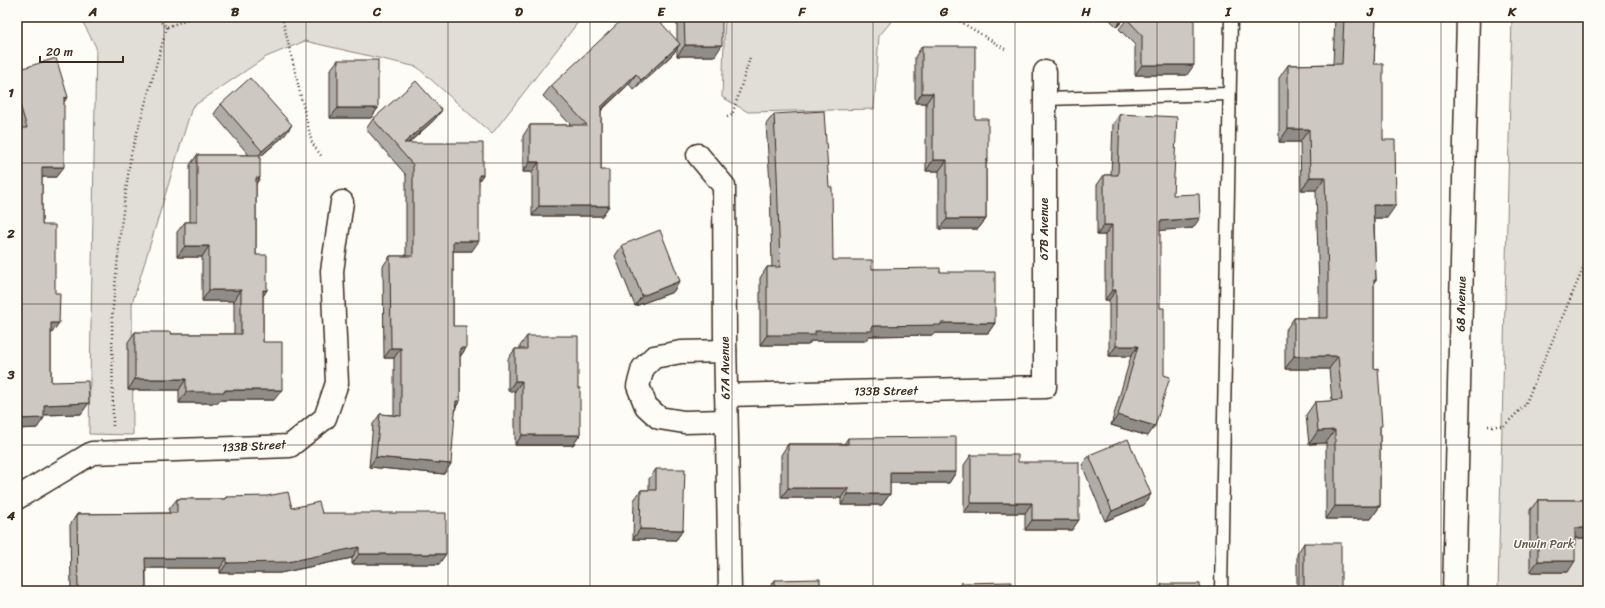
<svg xmlns="http://www.w3.org/2000/svg" width="1605" height="608" font-family="Sriracha,sans-serif">
<style>
.green{fill:#e1ded7;stroke:#8e847a}
.lines{fill:none;stroke-linecap:round;stroke-linejoin:round}
.service-casing{stroke:#3b2a1e;stroke-width:15}
.minor-casing{stroke:#3b2a1e;stroke-width:25}
.tertiary-casing{stroke:#3b2a1e;stroke-width:25}
.path{stroke:#3b2a1e;stroke-width:2.5;stroke-dasharray:1 3;stroke-linecap:butt}
.service{stroke:#fdfcf7;stroke-width:12}
.minor{stroke:#fdfcf7;stroke-width:22}
.tertiary{stroke:#fdfcf7;stroke-width:22}
.wall{fill:#b0aca7;stroke:#3b2a1e}
.shaded-wall{fill:#908c88;stroke:#3b2a1e}
.building{fill:#cdc8c2;stroke:#3b2a1e}
.grid{fill:none;stroke:#3b2a1e;stroke-width:1;stroke-opacity:0.55}
.labels{text-anchor:middle;dominant-baseline:central;stroke-width:3;stroke-linejoin:round;paint-order:stroke}
.street-label{font-size:12px;fill:#3b2a1e;stroke:#fdfcf7}
.park-label{font-size:12px;fill:#64574c;stroke:#fdfcf7}
.neatline{fill:none;stroke:#3b2a1e;stroke-width:1.5}
.grid-label{font-size:13px;text-anchor:middle;font-weight:bold;fill:#3b2a1e}
</style>
<rect width="100%" height="100%" fill="#fdfcf7"/>
<filter id="ink" filterUnits="userSpaceOnUse"><feTurbulence type="fractalNoise" baseFrequency=".025" numOctaves="2"/><feDisplacementMap in="SourceGraphic" scale="8" xChannelSelector="R" yChannelSelector="G"/><feConvolveMatrix kernelMatrix="1 2 1 2 8 2 1 2 1" color-interpolation-filters="sRGB"/></filter>
<g filter="url(#ink)">
<g class="green">
<polygon points="80,17 582,17 492,134 417,67 305,41 266,57 192,107 132,304 133,435 89,434 96,47"/>
<polygon points="725,17 895,17 879,36 874,109 748,112 722,97"/>
<polygon points="1512,17 1588,17 1588,591 1498,591"/>
</g>
<g class="lines">
<defs>
<g id="service">
<polyline points="1044,99 1228,94"/>
<polyline points="1221,591 1231,17"/>
</g>
<g id="minor">
<polyline points="698,155 724,186 725,337 730,591"/>
<polyline points="725,351 681,352 654,357 643,368 638,386 646,406 659,418 684,422 726,421"/>
<polyline points="726,395 1045,387 1045,72"/>
<polyline points="17,498 92,453 290,446 325,418 337,383 332,271 342,202"/>
</g>
<polyline id="tertiary" points="1454,591 1468,17"/>
</defs>
<use href="#service" class="service-casing"/>
<use href="#minor" class="minor-casing"/>
<use href="#tertiary" class="tertiary-casing"/>
<g class="path">
<polyline points="155,17 167,27 193,17"/>
<polyline points="282,17 312,143 322,157"/>
<polyline points="953,17 1005,49"/>
<polyline points="727,117 732,115 750,58"/>
<polyline points="113,426 112,317 121,226 131,154 167,27"/>
<polyline points="1488,426 1504,426 1525,405 1588,257"/>
</g>
<use href="#service" class="service"/>
<use href="#minor" class="minor"/>
<use href="#tertiary" class="tertiary"/>
</g>
<g class="wall">
<polygon points="677,17 722,17 715,56 677,56 677,48 673,54 634,90 629,84 601,111 601,170 609,206 602,216 532,216 532,172 523,172 523,136 530,125 571,125 543,96 551,86 677,41"/>
<polygon points="1107,17 1126,17 1117,27"/>
<polygon points="1335,17 1376,17 1374,64 1383,140 1387,218 1374,218 1376,280 1374,282 1374,369 1380,429 1380,506 1371,519 1326,519 1326,443 1309,444 1306,415 1315,402 1332,401 1329,369 1285,369 1285,331 1294,318 1319,318 1319,288 1316,190 1301,190 1300,142 1279,142 1279,78 1288,65 1333,64"/>
<polygon points="1127,19 1187,75 1135,75 1135,45 1119,29"/>
<polygon points="922,46 975,119 988,160 986,164 986,219 978,229 939,229 939,171 926,171 926,103 915,103 915,57"/>
<polygon points="338,60 378,108 371,118 330,118 330,70"/>
<polygon points="17,70 64,103 56,177 42,177 42,225 52,333 51,333 51,382 81,414 44,415 37,428 17,429"/>
<polygon points="221,104 285,135 260,157 256,185 256,255 267,290 263,296 263,342 274,400 220,400 218,403 179,403 179,390 128,390 128,342 135,332 171,334 234,334 234,301 202,301 202,257 177,257 177,232 185,222 190,222 190,165 197,155 249,155 214,114"/>
<polygon points="442,110 434,120 409,143 479,182 472,251 453,251 453,326 466,348 460,357 460,401 456,407 444,474 369,467 373,424 380,414 394,415 394,358 384,358 383,266 390,256 406,256 406,175 366,129 373,119"/>
<polygon points="774,114 833,260 872,269 940,272 995,323 988,333 935,333 933,335 869,336 865,341 811,341 808,345 760,345 760,278 767,267 772,267 770,184 766,124"/>
<polygon points="1120,114 1173,195 1193,228 1160,230 1148,436 1111,425 1131,356 1109,356 1109,300 1105,300 1105,235 1097,235 1097,185 1104,175 1111,175 1113,124"/>
<polygon points="622,245 680,281 673,292 635,306 615,256"/>
<polygon points="527,336 578,388 580,435 573,445 515,445 515,391 508,391 508,359 515,349 520,349 520,346"/>
<polygon points="848,438 956,472 949,483 890,483 890,494 882,505 841,505 841,498 781,498 781,455 788,444 844,444"/>
<polygon points="971,455 1018,462 1072,530 1025,530 1025,513 964,513 964,465"/>
<polygon points="1089,455 1151,494 1144,505 1105,521 1082,465"/>
<polygon points="656,469 683,530 676,540 633,539 634,500 641,490 649,490 649,479"/>
<polygon points="226,497 322,513 439,564 352,564 352,558 280,573 220,573 220,568 146,568 146,591 71,591 70,525 77,514 169,513 169,509 177,499 225,499"/>
<polygon points="1538,500 1588,500 1588,534 1585,538 1575,538 1568,572 1530,572 1530,510"/>
<polygon points="1304,543 1338,591 1297,591 1297,554"/>
<polygon points="775,580 820,591 767,591"/>
<polygon points="961,583 1011,591 955,591"/>
<polygon points="1162,584 1200,591 1157,591"/>
</g>
<g class="shaded-wall">
<polygon points="1123,17 1126,17 1117,27"/>
<polygon points="680,44 673,54 634,90 641,80"/>
<polygon points="685,45 722,45 715,56 677,56"/>
<polygon points="1142,65 1194,65 1187,75 1135,75"/>
<polygon points="636,74 629,84 593,117 601,107"/>
<polygon points="922,93 933,93 926,103 915,103"/>
<polygon points="68,97 60,107 64,98"/>
<polygon points="338,108 378,108 371,118 330,118"/>
<polygon points="442,110 434,120 400,150 404,143"/>
<polygon points="292,125 285,135 255,161 262,151"/>
<polygon points="1288,129 1309,129 1300,142 1279,142"/>
<polygon points="933,160 947,160 939,171 926,171"/>
<polygon points="530,162 539,162 532,172 523,172"/>
<polygon points="42,167 64,167 56,177 35,177"/>
<polygon points="479,175 483,175 476,185"/>
<polygon points="1310,177 1325,177 1316,190 1301,190"/>
<polygon points="256,178 260,178 253,189"/>
<polygon points="1373,205 1396,205 1387,218 1364,218"/>
<polygon points="539,206 609,206 602,216 532,216"/>
<polygon points="1200,218 1193,228 1153,231 1160,221"/>
<polygon points="947,219 986,219 978,229 939,229"/>
<polygon points="1104,225 1112,225 1105,235 1097,235"/>
<polygon points="453,241 479,241 472,251 446,251"/>
<polygon points="185,246 209,246 202,257 177,257"/>
<polygon points="680,281 673,292 635,306 642,296"/>
<polygon points="209,290 241,290 234,301 202,301"/>
<polygon points="263,290 267,290 260,301"/>
<polygon points="1112,290 1116,290 1109,300 1105,300"/>
<polygon points="51,323 59,323 52,333 44,333"/>
<polygon points="941,323 995,323 988,333 935,333 933,335 869,336 865,341 811,341 808,345 760,345 767,335 872,326"/>
<polygon points="1116,346 1138,346 1131,356 1109,356"/>
<polygon points="391,348 401,348 394,358 384,358"/>
<polygon points="460,348 466,348 459,358"/>
<polygon points="1294,356 1338,356 1329,369 1285,369"/>
<polygon points="135,379 186,379 179,390 128,390"/>
<polygon points="515,381 522,381 515,391 508,391"/>
<polygon points="225,390 282,390 274,400 220,400 218,403 179,403 186,392"/>
<polygon points="456,401 460,401 452,411"/>
<polygon points="89,403 81,414 37,415 44,405"/>
<polygon points="1118,415 1155,426 1148,436 1111,425"/>
<polygon points="44,418 37,428 17,429 17,419"/>
<polygon points="1335,430 1326,443 1309,444 1318,431"/>
<polygon points="522,435 580,435 573,445 515,445"/>
<polygon points="376,457 451,464 444,474 369,467"/>
<polygon points="890,472 956,472 949,483 882,483"/>
<polygon points="788,488 848,488 841,498 781,498"/>
<polygon points="848,494 890,494 882,505 841,505"/>
<polygon points="1151,494 1144,505 1105,521 1112,511"/>
<polygon points="971,503 1032,503 1025,513 964,513"/>
<polygon points="1335,506 1380,506 1371,519 1326,519"/>
<polygon points="1032,520 1079,520 1072,530 1025,530"/>
<polygon points="1575,528 1588,528 1588,534 1585,538 1568,538"/>
<polygon points="640,529 683,530 676,540 633,539"/>
<polygon points="359,547 352,558 280,573 220,573 227,563"/>
<polygon points="359,554 446,554 439,564 352,564"/>
<polygon points="145,558 227,558 220,568 138,568"/>
<polygon points="1538,561 1575,561 1568,572 1530,572"/>
<polygon points="1304,588 1341,588 1338,591 1302,591"/>
</g>
<g class="building">
<polygon points="625,17 656,17 680,44 641,80 636,74 601,107 601,170 609,170 609,206 539,206 539,162 530,162 530,125 587,125 551,86"/>
<polygon points="684,17 722,17 722,45 685,45"/>
<polygon points="1344,17 1376,17 1374,64 1383,64 1383,140 1395,140 1396,205 1373,205 1376,280 1374,280 1374,369 1378,368 1382,426 1380,426 1380,506 1335,506 1335,430 1318,431 1315,402 1342,400 1338,356 1294,356 1294,318 1328,318 1328,275 1325,177 1310,177 1309,129 1288,129 1288,65 1342,64"/>
<polygon points="1127,19 1194,19 1194,65 1142,65 1142,35"/>
<polygon points="922,46 975,46 975,119 988,119 988,160 986,160 986,219 947,219 947,160 933,160 933,93 922,93"/>
<polygon points="56,58 68,97 64,98 64,167 42,167 42,225 55,225 55,293 60,293 59,323 51,323 51,382 88,381 89,403 44,405 44,418 17,419 17,128 27,128 17,95 17,70"/>
<rect x="338" y="60" width="40" height="48"/>
<polygon points="250,78 292,125 262,151 221,104"/>
<polygon points="416,81 442,110 404,143 483,143 483,175 479,175 479,241 453,241 453,326 466,326 466,348 460,348 460,401 456,401 451,464 376,457 380,414 401,416 401,348 391,348 390,256 413,256 413,165 373,119"/>
<polygon points="824,111 829,187 832,187 833,260 872,260 872,269 940,268 940,272 995,272 995,323 941,323 941,325 872,326 872,331 815,331 815,335 767,335 767,267 780,267 777,174 774,114"/>
<polygon points="1120,114 1177,117 1173,195 1199,194 1200,218 1160,221 1160,308 1164,308 1164,375 1170,377 1155,426 1118,415 1138,346 1116,346 1116,290 1112,290 1112,225 1104,225 1104,175 1118,175"/>
<polygon points="197,155 260,155 260,178 256,178 256,255 267,255 267,290 263,290 263,342 282,342 282,390 225,390 225,392 186,392 186,379 135,379 135,332 171,332 171,334 241,334 241,290 209,290 209,246 185,246 185,222 197,222"/>
<polygon points="660,230 680,281 642,296 622,245"/>
<polygon points="527,336 578,336 578,388 580,388 580,435 522,435 522,381 515,381 515,349 527,349"/>
<polygon points="956,437 956,472 890,472 890,494 848,494 848,488 788,488 788,444 848,444 848,438"/>
<polygon points="1128,439 1151,494 1112,511 1089,455"/>
<polygon points="971,455 1018,455 1018,462 1079,462 1079,520 1032,520 1032,503 971,503"/>
<polygon points="656,469 685,469 683,530 640,529 641,490 656,490"/>
<polygon points="288,492 292,508 319,502 322,513 446,513 446,554 359,554 359,547 288,562 227,563 227,558 145,558 146,591 78,591 77,514 177,513 177,499 226,499 226,497 267,496"/>
<polygon points="1538,500 1588,500 1588,528 1575,528 1575,561 1538,561"/>
<rect x="1304" y="543" width="37" height="45"/>
<polygon points="820,579 820,591 775,591 775,580"/>
<polygon points="1011,582 1011,591 961,591 961,583"/>
<rect x="1162" y="584" width="38" height="7"/>
</g>
</g>
<path class="grid" d="M164 17V591M306 17V591M448 17V591M590 17V591M732 17V591M873 17V591M1015 17V591M1157 17V591M1299 17V591M1441 17V591M17 163H1588M17 304H1588M17 445H1588"/>
<g class="labels">
<g class="street-label">
<text transform="translate(1044 229) rotate(-90)">67B Avenue</text>
<text transform="translate(1461 304) rotate(-89)">68 Avenue</text>
<text transform="translate(725 368) rotate(-91)">67A Avenue</text>
<text transform="translate(886 391) rotate(-1)">133B Street</text>
<text transform="translate(254 446) rotate(-3)">133B Street</text>
</g>
<g class="park-label">
<text x="1544" y="544">Unwin Park</text>
</g>
</g>
<rect width="1605" height="608" fill="none" stroke="#fdfcf7" stroke-width="44"/>
<path d="M40 56v6h83v-6" fill="none" stroke="#3b2a1e" stroke-width="2"/>
<text x="46" y="56" font-size="12" fill="#3b2a1e" stroke="#fdfcf7" stroke-width="3" paint-order="stroke">20 m</text>
<rect x="22" y="22" width="1561" height="564" class="neatline"/>
<g class="grid-label">
<text x="93" y="16">A</text>
<text x="235" y="16">B</text>
<text x="377" y="16">C</text>
<text x="519" y="16">D</text>
<text x="661" y="16">E</text>
<text x="802" y="16">F</text>
<text x="944" y="16">G</text>
<text x="1086" y="16">H</text>
<text x="1228" y="16">I</text>
<text x="1370" y="16">J</text>
<text x="1512" y="16">K</text>
<text x="11" y="97">1</text>
<text x="11" y="238">2</text>
<text x="11" y="379">3</text>
<text x="11" y="520">4</text>
</g>
</svg>
